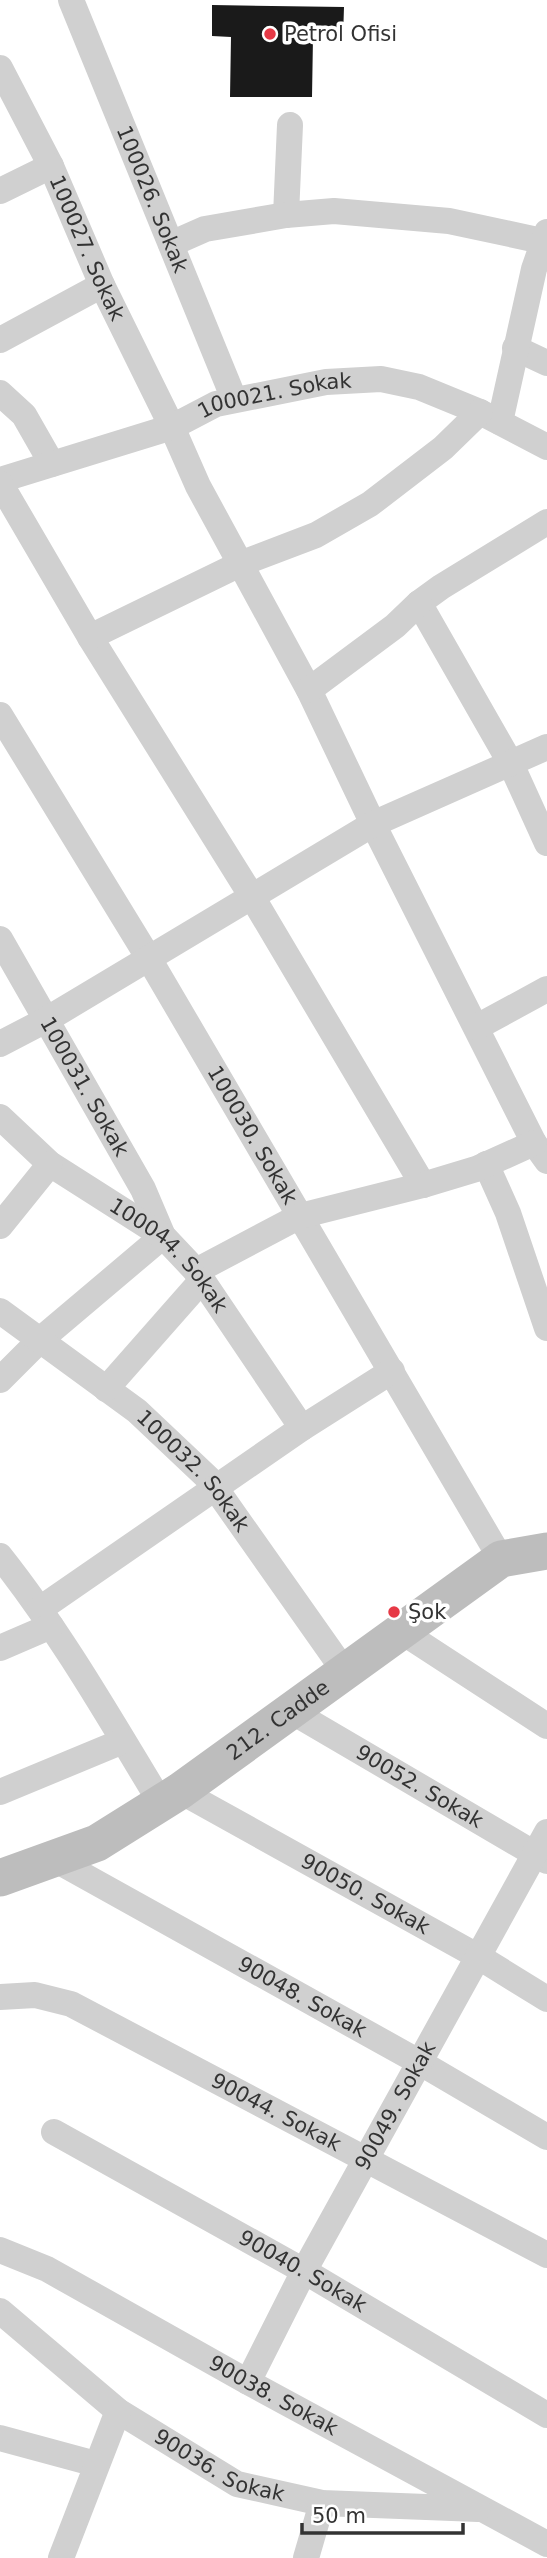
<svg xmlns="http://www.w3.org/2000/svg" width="547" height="2558" font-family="'DejaVu Sans',sans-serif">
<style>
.building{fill:#1a1a1a}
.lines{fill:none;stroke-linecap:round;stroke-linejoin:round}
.street{stroke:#d0d0d0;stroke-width:26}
.secondary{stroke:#bdbdbd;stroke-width:37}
.poi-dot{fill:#e63946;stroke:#fff;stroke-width:2.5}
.labels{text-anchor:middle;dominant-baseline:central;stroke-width:7;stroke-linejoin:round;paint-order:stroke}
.poi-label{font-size:21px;fill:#333;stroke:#fff;text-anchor:start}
.street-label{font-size:21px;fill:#333;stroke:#fff}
</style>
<rect width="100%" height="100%" fill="#fff"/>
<polygon class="building" points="212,5 344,7 343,38 313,37 312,97 230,97 231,37 212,36"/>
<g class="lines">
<g class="street">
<path id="s1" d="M71 0 234 399"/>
<path id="s2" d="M0 68 51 166 102 285 172 427 198 486 309 690 373 824 534 1143 547 1161"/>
<polyline points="0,191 51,166"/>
<polyline points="286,215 290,125"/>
<polyline points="171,244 205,229 286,215 334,211 449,221 547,242"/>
<polyline points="0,340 102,285"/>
<polyline points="515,348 547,363"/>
<polyline points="0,393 24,415 52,464"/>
<polyline points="500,422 534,269 547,232"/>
<path id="s3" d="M0 480 172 427 216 404 326 382 381 379 419 387 480 412 547 447"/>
<polyline points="0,483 90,637 251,895 423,1185"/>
<polyline points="547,522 441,587 419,603 511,764 547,843"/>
<polyline points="90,637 240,564 316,535 370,504 443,448 480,412"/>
<polyline points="309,690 395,626 419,603"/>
<path id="s4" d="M0 715 148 957 501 1559"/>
<path id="s5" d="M0 939 143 1189 163 1236 40 1340 0 1380"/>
<polyline points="477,1027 547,989"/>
<polyline points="0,1044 46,1020 373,824 547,747"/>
<path id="s6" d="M0 1117 50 1164 163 1236 196 1271 302 1428"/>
<polyline points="486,1164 508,1213 547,1328"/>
<polyline points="0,1226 50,1164"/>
<polyline points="196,1271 300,1216 423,1185 476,1169 534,1143"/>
<path id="s7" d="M0 1311 137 1411 209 1479 345 1672"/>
<polyline points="106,1389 202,1280"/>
<path d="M0 1556C61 1633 110 1719 161 1803"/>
<polyline points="40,1609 302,1428 392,1371"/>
<polyline points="401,1631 547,1726"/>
<polyline points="0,1648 51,1626"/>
<path id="s8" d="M291 1711 547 1861"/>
<path id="s9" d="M180 1791 479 1957 547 1999"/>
<polyline points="0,1792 123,1741"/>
<path id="s10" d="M54 1859 419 2062 547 2137"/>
<path id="s11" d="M0 1997 35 1995 71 2004 547 2255"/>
<path id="s12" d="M54 2132 304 2271 547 2415"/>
<path id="s13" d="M0 2250 47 2269 248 2382 547 2544"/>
<path id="s14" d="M0 2311 118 2411 237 2484 322 2503 478 2509"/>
<path id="s15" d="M248 2382 304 2271 547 1832"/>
<polyline points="0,2438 96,2464"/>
<polyline points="61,2558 118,2411"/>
<polyline points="306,2558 322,2503"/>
</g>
<path class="secondary" id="s16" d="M0 1878 97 1843 180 1791 501 1559 547 1551"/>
</g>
<g class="poi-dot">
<circle cx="270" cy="34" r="7"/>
<circle cx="394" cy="1612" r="7"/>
</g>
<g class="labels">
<g class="poi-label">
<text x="284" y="34">Petrol Ofisi</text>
<text x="408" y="1612">Şok</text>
</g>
<g class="street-label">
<text stroke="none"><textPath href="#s1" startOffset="215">100026. Sokak</textPath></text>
<text stroke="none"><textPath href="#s2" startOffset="200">100027. Sokak</textPath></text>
<text stroke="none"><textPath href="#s3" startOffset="289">100021. Sokak</textPath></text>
<text stroke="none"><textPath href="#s5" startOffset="170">100031. Sokak</textPath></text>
<text stroke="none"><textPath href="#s4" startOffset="490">100030. Sokak</textPath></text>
<text stroke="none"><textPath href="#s6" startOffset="220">100044. Sokak</textPath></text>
<text stroke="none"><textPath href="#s7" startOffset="252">100032. Sokak</textPath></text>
<text stroke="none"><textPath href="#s16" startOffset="322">212. Cadde</textPath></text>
<text stroke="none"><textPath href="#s8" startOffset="149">90052. Sokak</textPath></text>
<text stroke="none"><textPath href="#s9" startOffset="212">90050. Sokak</textPath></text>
<text stroke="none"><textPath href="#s10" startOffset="284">90048. Sokak</textPath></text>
<text stroke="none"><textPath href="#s15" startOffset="313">90049. Sokak</textPath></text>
<text stroke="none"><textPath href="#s11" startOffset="304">90044. Sokak</textPath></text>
<text stroke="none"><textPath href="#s12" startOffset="285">90040. Sokak</textPath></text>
<text stroke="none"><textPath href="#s13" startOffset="310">90038. Sokak</textPath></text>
<text stroke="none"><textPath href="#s14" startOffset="271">90036. Sokak</textPath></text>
</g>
</g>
<path d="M302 2523v10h161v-10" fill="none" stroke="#333333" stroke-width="3.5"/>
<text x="312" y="2523" font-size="21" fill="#333333" stroke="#ffffff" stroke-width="5" paint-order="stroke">50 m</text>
</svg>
